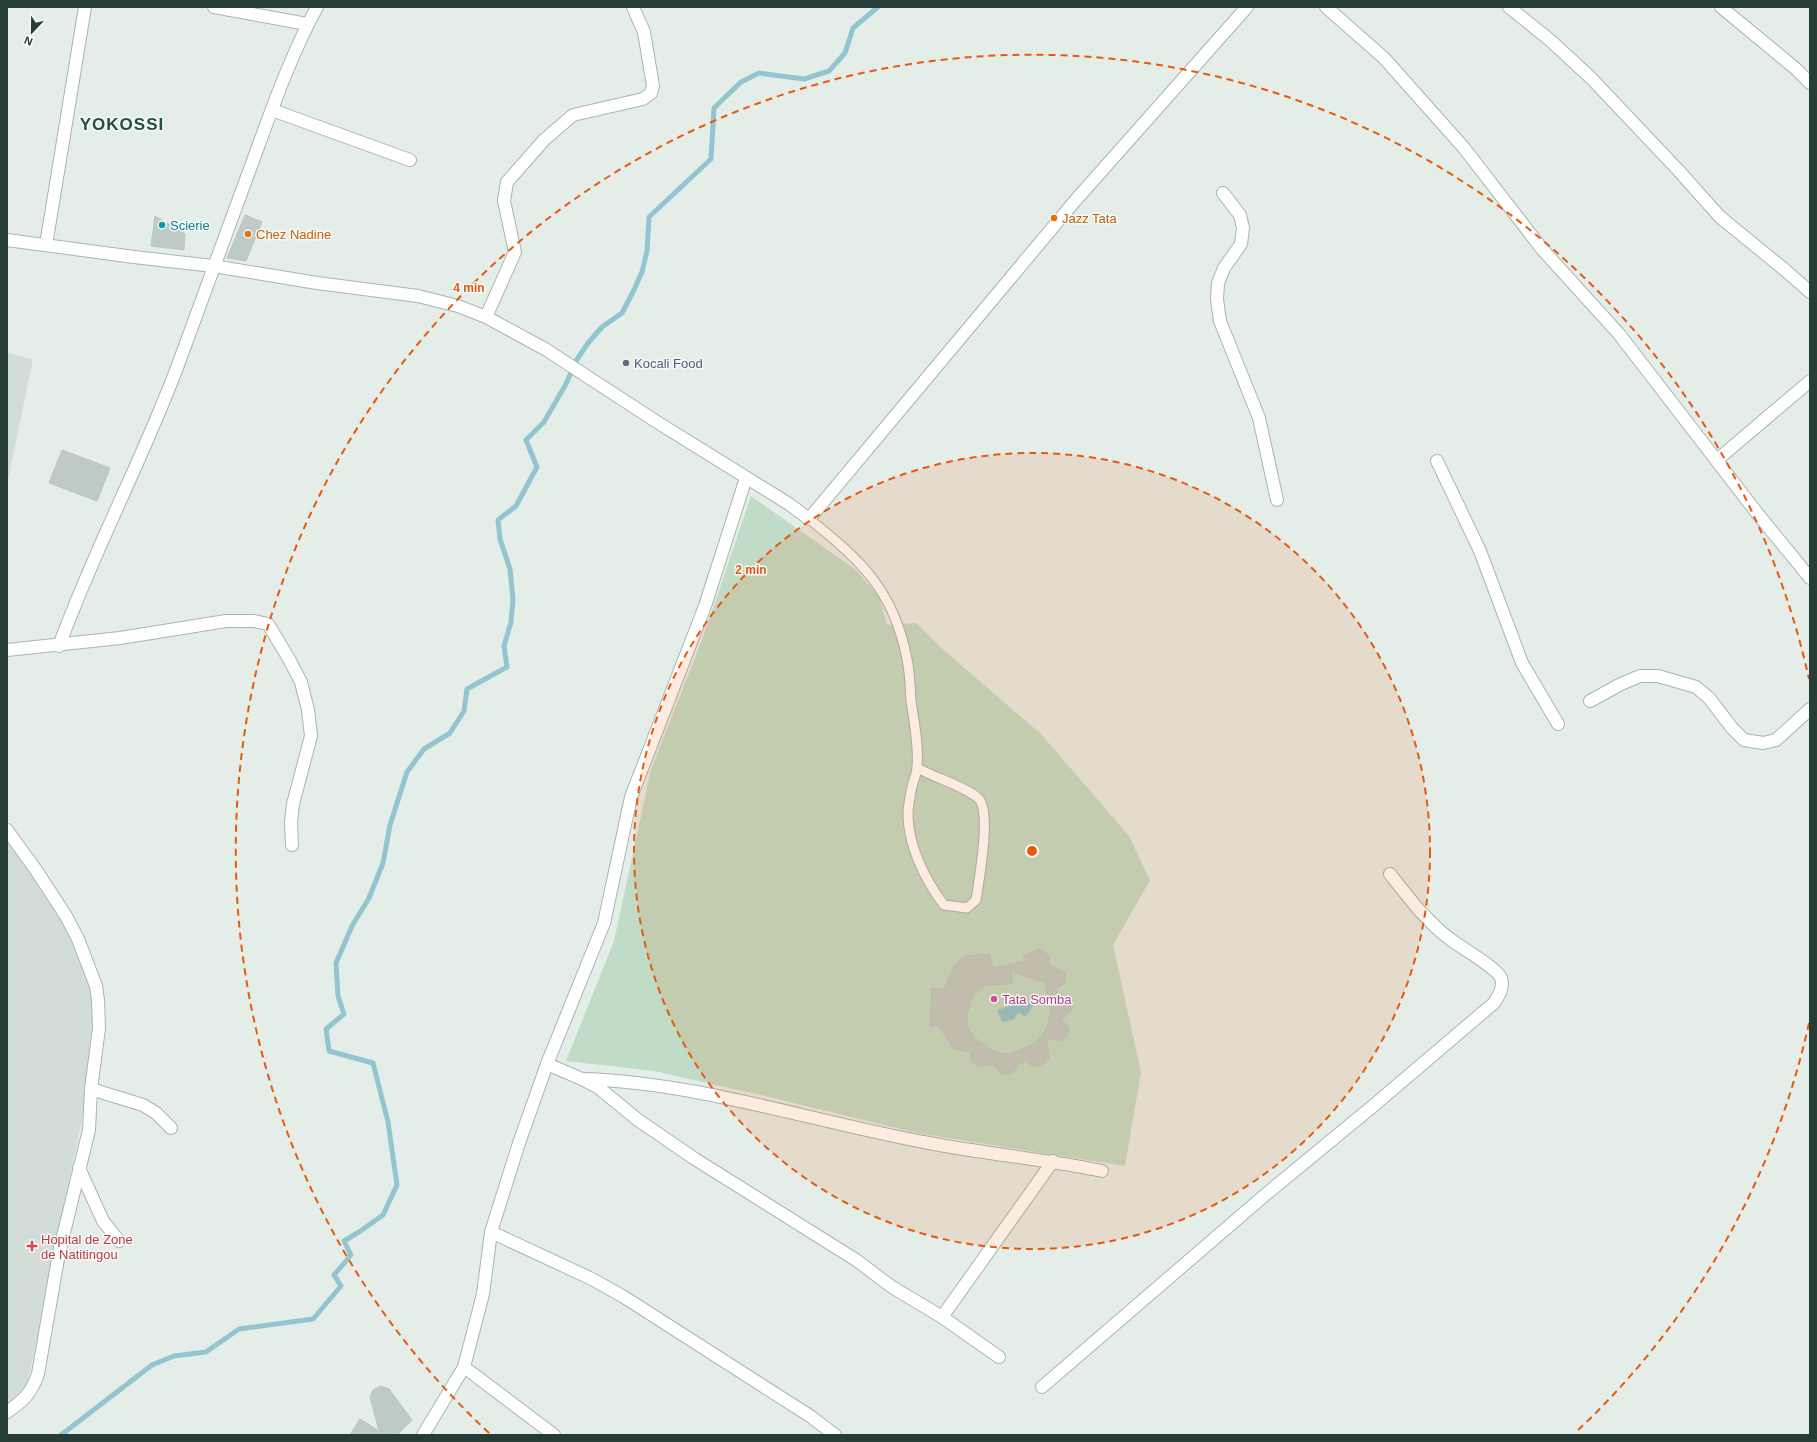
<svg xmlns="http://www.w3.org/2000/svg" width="1817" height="1442" font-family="Helvetica,sans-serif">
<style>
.built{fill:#d3ddd8}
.green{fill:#c0dcc6}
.water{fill:#92c5cd}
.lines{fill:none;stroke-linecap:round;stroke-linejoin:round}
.stream{stroke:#92c5cd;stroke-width:5}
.building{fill:#bdcac5;stroke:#b8c6c0;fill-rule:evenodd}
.service-casing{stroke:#a8b5b0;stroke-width:11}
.minor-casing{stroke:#a8b5b0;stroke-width:14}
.service{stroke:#fff;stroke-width:9}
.minor{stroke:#fff;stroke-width:12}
.ring{fill:none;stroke:#e8590c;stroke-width:2;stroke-dasharray:7 5}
.food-dot{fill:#e8710a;stroke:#f5f9f7;stroke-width:1.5}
.culture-dot{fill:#0f9aa8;stroke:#f5f9f7;stroke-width:1.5}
.service-dot{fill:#5c6f8a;stroke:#f5f9f7;stroke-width:1.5}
.hotel-dot{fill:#d1479c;stroke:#f5f9f7;stroke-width:1.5}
.health-dot{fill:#e0444e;stroke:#f5f9f7;stroke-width:1.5}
.labels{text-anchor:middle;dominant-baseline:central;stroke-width:3;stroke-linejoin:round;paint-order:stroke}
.food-label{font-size:13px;fill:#c56008;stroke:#f5f9f7;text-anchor:start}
.culture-label{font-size:13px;fill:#0d838f;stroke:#f5f9f7;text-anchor:start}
.service-label{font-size:13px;fill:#4e5e75;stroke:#f5f9f7;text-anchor:start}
.hotel-label{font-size:13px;fill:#b23c85;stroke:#f5f9f7;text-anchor:start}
.health-label{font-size:13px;fill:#be3a42;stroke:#f5f9f7;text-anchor:start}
.district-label{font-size:17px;font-weight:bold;letter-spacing:1px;fill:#234e42;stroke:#f5f9f7}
.centre{fill:#e8590c;stroke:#f5f9f7;stroke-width:2}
.ring-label{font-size:12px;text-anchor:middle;font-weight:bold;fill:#e8590c;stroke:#f5f9f7;stroke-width:3;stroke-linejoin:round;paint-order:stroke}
</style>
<rect width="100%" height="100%" fill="#e5ede9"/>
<g class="built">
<polygon points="7,353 33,359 7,485"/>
<polygon points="7,835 62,916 101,1017 86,1100 26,1391 7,1405"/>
</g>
<polygon class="green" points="751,496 856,570 879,597 887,625 916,623 939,646 1041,734 1129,836 1150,880 1113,945 1141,1072 1125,1166 917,1133 765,1096 654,1071 566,1061 614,941 651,769 701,643"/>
<polygon class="water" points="1020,997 1034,1005 1025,1017 1020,1013 1016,1015 1015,1019 1002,1022 997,1010 1014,1005"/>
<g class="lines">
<polyline class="stream" points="61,1435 152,1365 174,1356 206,1352 239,1329 313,1319 341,1286 334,1275 351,1255 344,1241 359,1232 383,1215 397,1185 388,1122 373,1063 329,1051 326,1029 344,1014 338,996 336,963 352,926 369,898 383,863 390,825 407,772 424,749 450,733 464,711 467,689 507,667 504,646 511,622 513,600 510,569 500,539 498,520 516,506 537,467 526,440 544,422 566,384 576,361 588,343 602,327 622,313 633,292 642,272 647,251 649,217 711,159 714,108 741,82 759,73 804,79 829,71 845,53 853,28 878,7"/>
</g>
<g class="building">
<polygon points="245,215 262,222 246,261 227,258"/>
<polygon points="155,216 185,234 184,250 151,246"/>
<polygon points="62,450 110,468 97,501 49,483"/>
<path d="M1039 949 1045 952 1050 959 1048 963 1066 974 1065 983 1055 990 1072 1002V1010L1061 1019 1069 1028 1067 1036 1061 1041 1047 1038 1049 1058 1043 1064 1034 1067 1023 1060 1021 1062 1024 1063H1020L1011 1074H1001L994 1065 977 1066 971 1061 970 1052 953 1048 938 1025 930 1027 932 988 944 990 954 966 964 956 989 954 993 968 1025 961 1023 956ZM1011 971 1045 983 1051 1010 1047 1027 1042 1036 1031 1045 1010 1054 998 1053 989 1049 973 1036 967 1027V1015L972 997 986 985 1012 984Z"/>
<polygon points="381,1386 389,1389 412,1420 397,1435 350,1435 360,1419 379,1431 370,1397 373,1390"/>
</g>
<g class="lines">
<defs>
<path id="service" d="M809 519C861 560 894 591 907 659 910 672 910 687 911 701 914 722 919 745 917 767 917 774 913 781 912 787 910 795 909 803 908 811 907 844 925 880 944 905L967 908 976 900C979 880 992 810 978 798 961 784 936 779 918 768"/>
<g id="minor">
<polyline points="214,7 307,24"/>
<polyline points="1326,7 1384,58 1464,148 1542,249 1619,334 1757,513 1810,578"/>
<polyline points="1509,7 1551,41 1591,78 1679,171 1720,217 1785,270 1810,292"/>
<polyline points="1721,7 1796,69 1810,83"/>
<polyline points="272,110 410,160"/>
<polyline points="1223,193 1240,215 1243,228 1241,244 1224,268 1218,283 1217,299 1220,321 1259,418 1277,500"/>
<polyline points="7,240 134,257 213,266 317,283 418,296 458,306 486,317 545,349 657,422 789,504 809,519 1074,202 1247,7"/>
<polyline points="46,245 85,7"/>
<polyline points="486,317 515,252 504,201 507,182 544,140 573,115 643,99 651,93 653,86 644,32 633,7"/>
<polyline points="1717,460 1810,381"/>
<polyline points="1437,461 1480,551 1522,663 1558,724"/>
<path d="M59 646C94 550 142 461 178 365 205 293 231 220 258 147 275 100 293 51 317 7"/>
<polyline points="7,650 120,638 226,621 254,621 268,624 289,659 301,682 308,710 311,736 293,804 291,822 292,845"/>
<polyline points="1590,701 1621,684 1640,676 1658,676 1696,687 1709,698 1732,728 1744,740 1763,743 1776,740 1810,709"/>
<path d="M7 830 36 870 66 916 78 939 96 986 98 1000 99 1028 91 1089 89 1130 59 1253 38 1374C31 1394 24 1400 7 1412"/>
<polyline points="547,1064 582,1079 599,1088 638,1120 695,1159 856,1260 892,1287 942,1317 999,1357"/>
<path d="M584 1079C701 1083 814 1122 929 1143 986 1154 1045 1159 1102 1171"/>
<polyline points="91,1089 143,1105 156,1113 171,1128"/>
<polyline points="79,1168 103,1221 119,1241"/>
<polyline points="491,1232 592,1279 624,1297 810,1416 835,1435"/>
<polyline points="942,1317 1053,1161"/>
<polyline points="464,1367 554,1435"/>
<path d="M1042 1387 1265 1195 1373 1106 1494 1003C1499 995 1504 988 1501 978 1497 968 1460 947 1450 939 1427 922 1408 897 1390 874"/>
<polyline points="423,1435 464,1367 483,1294 491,1232 519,1143 547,1064 604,923 631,797 705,606 746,478"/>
</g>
</defs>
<use href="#service" class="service-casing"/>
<use href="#minor" class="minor-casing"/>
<use href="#service" class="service"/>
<use href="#minor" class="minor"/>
</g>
<circle cx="1032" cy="851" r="398" fill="#e8590c" fill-opacity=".12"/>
<g class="ring">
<circle cx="1032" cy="851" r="398"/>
<path d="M1809 1023A796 796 0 0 1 1575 1433M489 1433A796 796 0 1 1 1809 679"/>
</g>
<g class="food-dot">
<circle cx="1054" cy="218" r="4"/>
<circle cx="248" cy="234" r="4"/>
</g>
<circle class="culture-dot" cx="162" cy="225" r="4"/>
<circle class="service-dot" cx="626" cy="363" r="4"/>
<circle class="hotel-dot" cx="994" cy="999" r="4"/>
<path class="health-dot" d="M30 1240h4v4h4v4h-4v4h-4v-4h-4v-4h4z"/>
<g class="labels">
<g class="food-label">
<text x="1062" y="218">Jazz Tata</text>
<text x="256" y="234">Chez Nadine</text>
</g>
<g class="culture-label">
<text x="170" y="225">Scierie</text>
</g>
<g class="service-label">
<text x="634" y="363">Kocali Food</text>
</g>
<g class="hotel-label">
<text x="1002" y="999">Tata Somba</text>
</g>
<g class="health-label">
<text x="41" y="1239">Hopital de Zone<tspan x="41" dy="15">de Natitingou</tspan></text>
</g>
<g class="district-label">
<text x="122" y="124">YOKOSSI</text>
</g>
</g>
<circle cx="1032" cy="851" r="6" class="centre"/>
<g class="ring-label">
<text x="469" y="292">4 min</text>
<text x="751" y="574">2 min</text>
</g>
<rect width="1817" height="1442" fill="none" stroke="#253d36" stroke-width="16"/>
<g transform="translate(32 32) rotate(202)" stroke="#f5f9f7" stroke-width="3" paint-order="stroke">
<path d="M0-3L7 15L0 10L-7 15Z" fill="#253d36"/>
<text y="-6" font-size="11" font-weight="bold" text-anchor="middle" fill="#253d36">N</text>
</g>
</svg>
